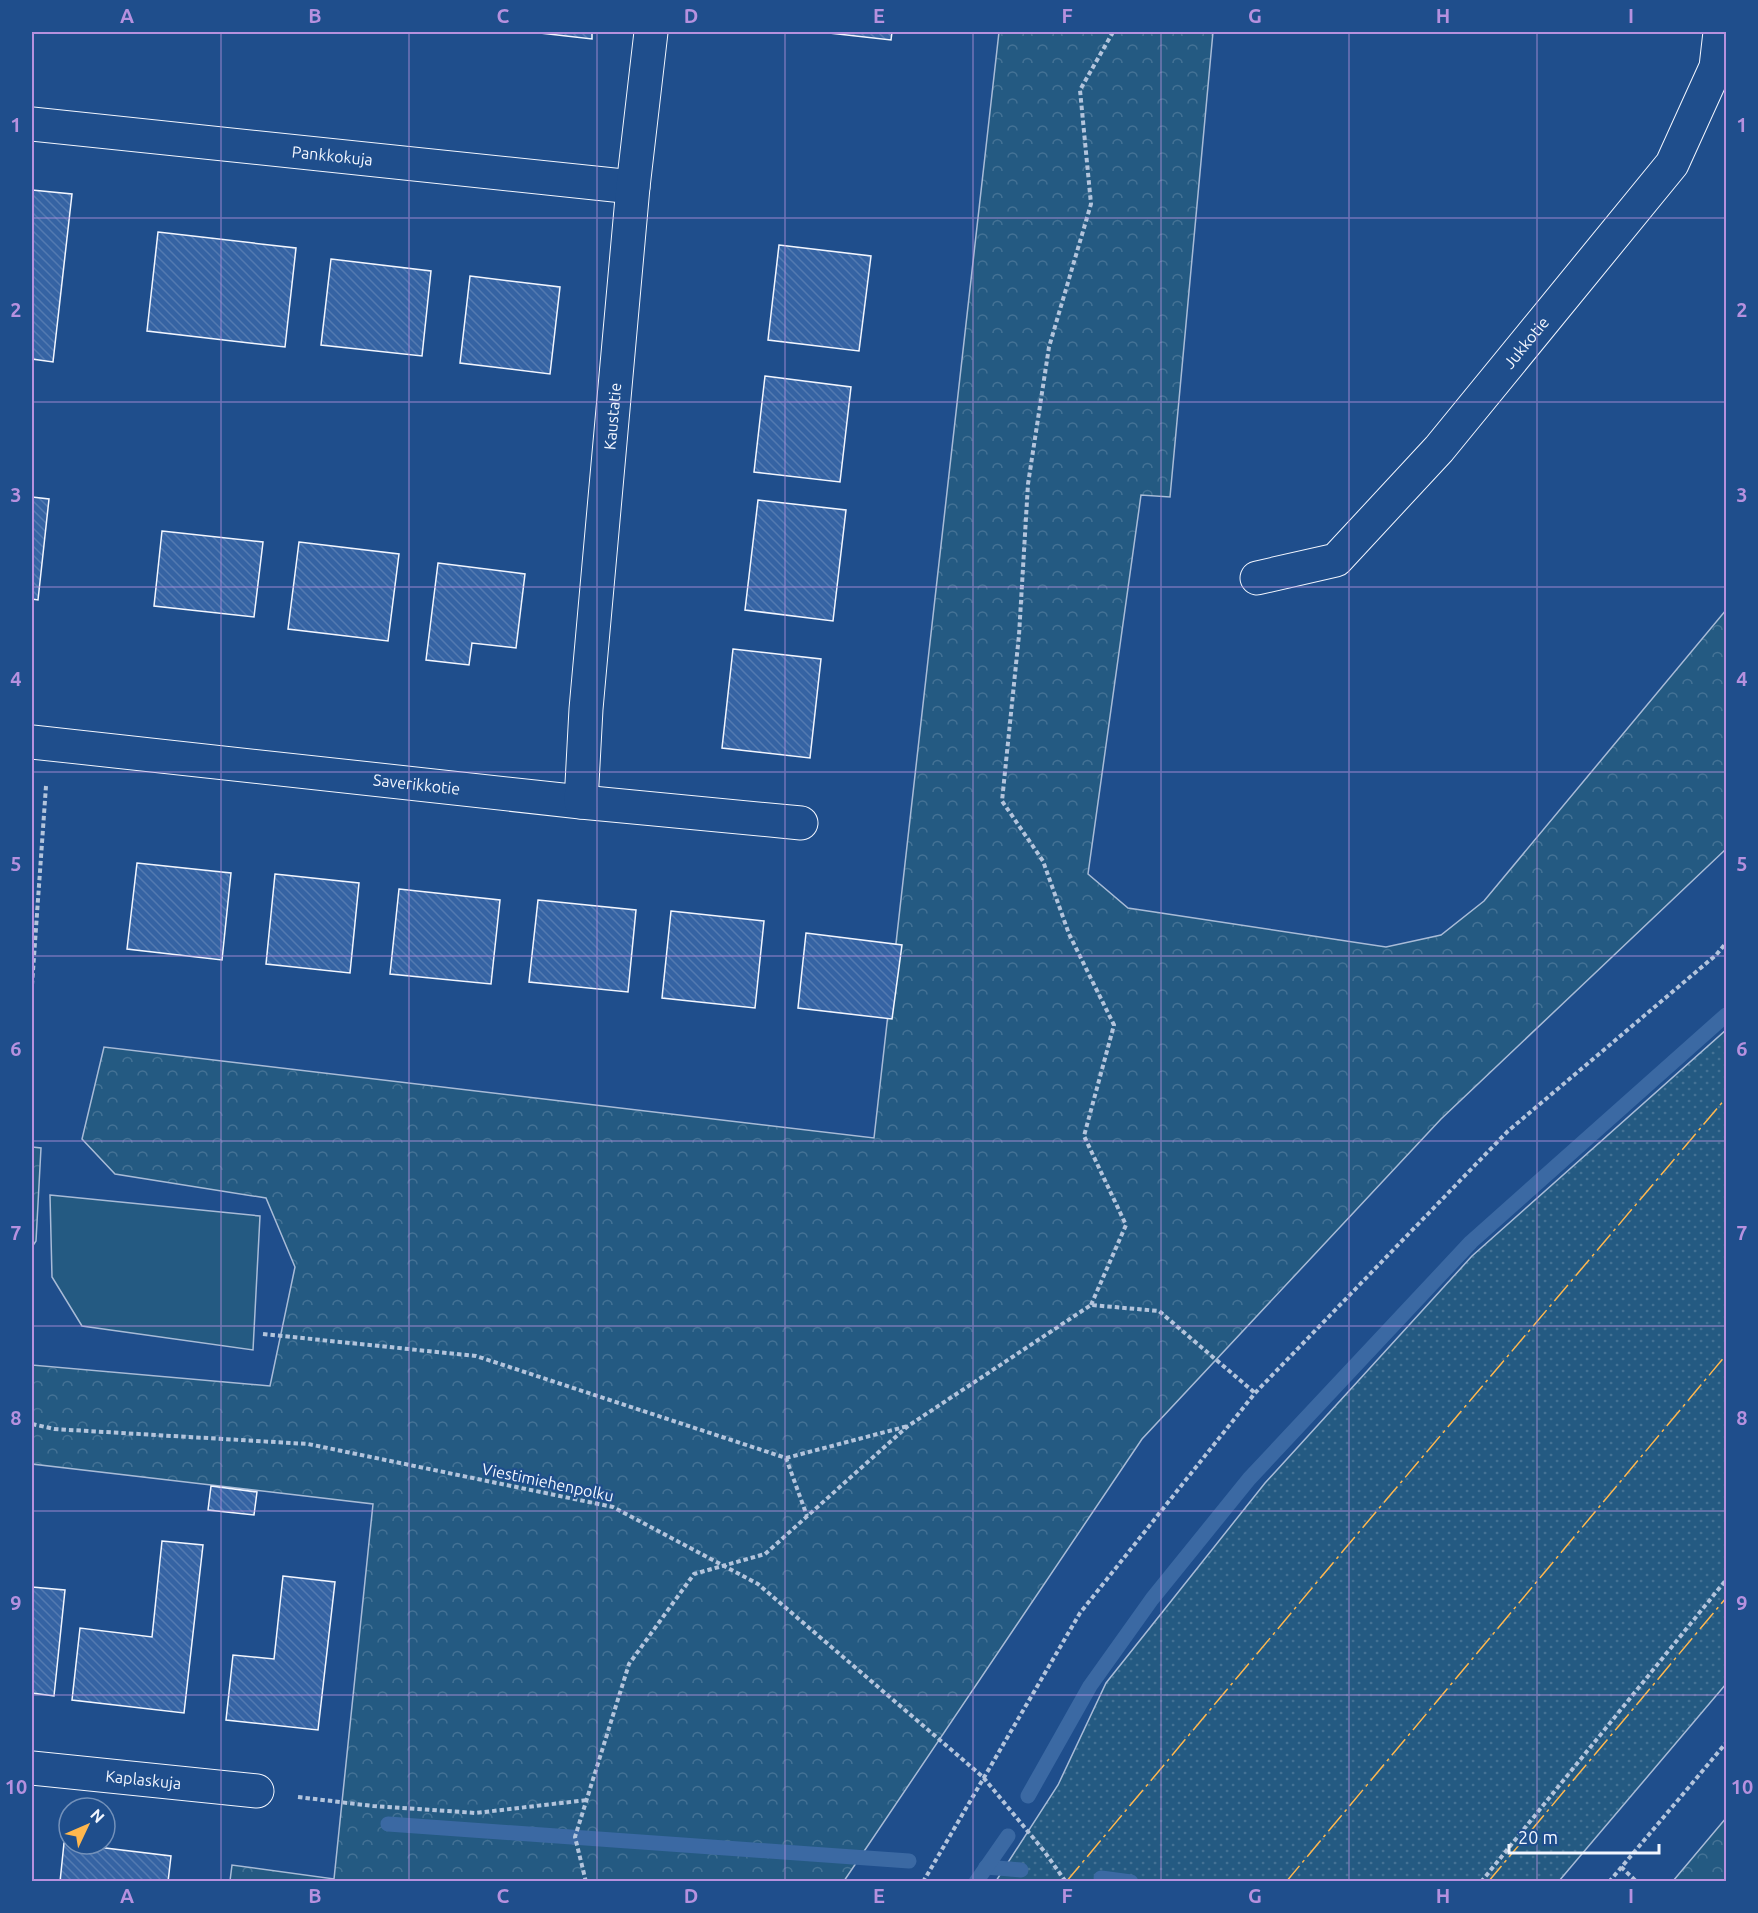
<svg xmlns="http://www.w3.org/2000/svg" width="1758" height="1913" font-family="Ubuntu,sans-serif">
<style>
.grass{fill:url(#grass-dots);stroke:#a8bbd7;stroke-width:1.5}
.forest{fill:url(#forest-crowns);stroke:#a8bbd7;stroke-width:1.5}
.garden{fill:#245a82;stroke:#a8bbd7;stroke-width:1.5}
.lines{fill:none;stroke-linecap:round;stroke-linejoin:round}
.stream{stroke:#3b69a3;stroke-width:15}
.building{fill:url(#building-back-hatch);stroke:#f2f6ff;stroke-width:1.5}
.minor-casing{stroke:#f2f6ff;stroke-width:35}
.path{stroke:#b3c4dc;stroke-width:4;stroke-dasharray:4.5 3;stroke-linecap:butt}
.minor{stroke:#1f4e8c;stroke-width:33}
.power{stroke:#ffb74d;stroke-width:1.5;stroke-dasharray:21 4.5 3 4.5;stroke-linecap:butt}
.grid{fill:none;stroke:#b691df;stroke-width:1.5;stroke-opacity:0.55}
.labels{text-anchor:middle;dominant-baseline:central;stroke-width:4.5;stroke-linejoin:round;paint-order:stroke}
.street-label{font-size:16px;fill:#f2f6ff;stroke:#1f4e8c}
.neatline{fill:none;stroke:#b691df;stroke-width:2}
.grid-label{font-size:20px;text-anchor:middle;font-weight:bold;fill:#b691df}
</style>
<defs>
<pattern id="grass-dots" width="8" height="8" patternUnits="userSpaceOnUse" patternTransform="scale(1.5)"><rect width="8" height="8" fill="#245a82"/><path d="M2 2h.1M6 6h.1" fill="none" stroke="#447295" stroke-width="1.8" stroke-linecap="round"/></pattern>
<pattern id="forest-crowns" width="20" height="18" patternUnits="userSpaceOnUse" patternTransform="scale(1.5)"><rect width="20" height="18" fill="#245a82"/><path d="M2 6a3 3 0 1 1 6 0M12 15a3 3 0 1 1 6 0" fill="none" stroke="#447295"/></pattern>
<pattern id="building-back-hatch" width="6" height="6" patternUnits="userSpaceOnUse" patternTransform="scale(1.5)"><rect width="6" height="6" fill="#3563a3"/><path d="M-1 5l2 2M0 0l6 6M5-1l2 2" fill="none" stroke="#537ab1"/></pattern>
</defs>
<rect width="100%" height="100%" fill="#1f4e8c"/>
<polygon class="grass" points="1726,1030 1726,1684 1559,1881 996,1881 1058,1785 1106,1683 1265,1483 1472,1256"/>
<g class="forest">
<polygon points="999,32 1213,32 1170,497 1141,495 1088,874 1128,908 1386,947 1441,935 1484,901 1726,610 1726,849 1441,1119 1142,1439 844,1881 230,1881 232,1865 334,1879 373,1504 32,1464 32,1365 270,1386 295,1267 266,1198 115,1174 82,1139 104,1047 874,1138"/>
<polygon points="32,1147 41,1148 36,1241 32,1247"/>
<polygon points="1726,1818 1726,1881 1673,1881"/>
</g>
<polygon class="garden" points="50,1195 260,1216 253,1350 82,1326 52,1277"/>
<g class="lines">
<g class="stream">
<polyline points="1028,1796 1090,1686 1152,1599 1249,1479 1471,1242 1726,1015"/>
<polyline points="388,1824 909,1861"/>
<polyline points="986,1867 1021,1870"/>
<polyline points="1101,1878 1131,1882"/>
<polyline points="976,1882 1008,1836"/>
</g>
</g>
<g class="building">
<polygon points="531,32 592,32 592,39"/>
<polygon points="820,32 892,32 891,40"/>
<polygon points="32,190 72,194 53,362 32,359"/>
<polygon points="158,232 296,248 285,347 147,331"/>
<polygon points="779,245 871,256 859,351 768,340"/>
<polygon points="331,259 431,271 422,356 321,345"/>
<polygon points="470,276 560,287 550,374 460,363"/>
<polygon points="765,376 851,387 840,482 754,472"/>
<polygon points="32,497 49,499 38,600 32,599"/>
<polygon points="758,500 846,510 833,621 745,610"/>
<polygon points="162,531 263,542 254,617 154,606"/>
<polygon points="299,542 399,554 388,641 288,629"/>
<polygon points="438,563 525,574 516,648 472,643 469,665 426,660"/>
<polygon points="733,649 821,659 810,758 722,748"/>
<polygon points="137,863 231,873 222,960 127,949"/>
<polygon points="275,874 359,883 350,973 266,964"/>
<polygon points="399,889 500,900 491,984 390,974"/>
<polygon points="538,900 636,910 628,992 529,982"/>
<polygon points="671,911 764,921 755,1008 662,998"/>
<polygon points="806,933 902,945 892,1019 798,1008"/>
<polygon points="211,1486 257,1492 254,1515 208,1510"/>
<polygon points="162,1541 203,1545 184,1713 72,1700 80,1628 152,1637"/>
<polygon points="283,1576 335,1582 318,1730 226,1720 233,1655 274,1659"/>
<polygon points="32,1587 65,1590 54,1696 32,1693"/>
<polygon points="64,1843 171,1856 168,1882 60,1882"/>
</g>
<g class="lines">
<defs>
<g id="minor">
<path id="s1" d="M32 124 633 187"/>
<path id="s2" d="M1257 578 1336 560 1439 449 1672 164 1716 67 1720 32"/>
<path id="s3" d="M32 742 581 802 801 823"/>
<path id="s4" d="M581 802 586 709 633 187 651 32"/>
<path id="s5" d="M32 1768 257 1791"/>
</g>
</defs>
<use href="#minor" class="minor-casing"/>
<g class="path">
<polyline points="32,985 46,786"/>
<polyline points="1091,1305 1126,1225 1084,1136 1114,1025 1069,934 1043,861 1002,801 1019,635 1028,484 1049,347 1091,204 1080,90 1113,32"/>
<polyline points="263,1334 476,1356 786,1458 807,1516"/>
<polyline points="32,1424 54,1429 308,1444 613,1507 758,1584 983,1777 1044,1851 1066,1882"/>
<polyline points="786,1458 908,1426"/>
<polyline points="298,1797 373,1806 476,1813 587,1800"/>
<polyline points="1621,1867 1637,1882"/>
<polyline points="586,1882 575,1837 629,1664 694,1574 765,1554 908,1426 1091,1305 1159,1311 1255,1393"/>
<polyline points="923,1882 1080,1613 1255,1393 1508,1131 1716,955 1726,943"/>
<polyline points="1481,1882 1726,1580"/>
<polyline points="1609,1882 1726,1743"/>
</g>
<use href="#minor" class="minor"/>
<g class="power">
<polyline points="1066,1882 1348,1545 1726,1098"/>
<polyline points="1286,1882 1726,1355"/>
<polyline points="1488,1882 1726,1598"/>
</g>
</g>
<path class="grid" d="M221 32V1882M409 32V1882M597 32V1882M785 32V1882M973 32V1882M1161 32V1882M1349 32V1882M1537 32V1882M32 218H1726M32 402H1726M32 587H1726M32 772H1726M32 956H1726M32 1141H1726M32 1326H1726M32 1511H1726M32 1695H1726"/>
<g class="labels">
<g class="street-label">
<text stroke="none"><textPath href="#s1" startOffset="302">Pankkokuja</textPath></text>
<text stroke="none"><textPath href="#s2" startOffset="370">Jukkotie</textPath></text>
<text stroke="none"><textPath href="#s4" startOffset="387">Kaustatie</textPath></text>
<text stroke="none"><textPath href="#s3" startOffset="387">Saverikkotie</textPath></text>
<text transform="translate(548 1482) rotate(12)">Viestimiehenpolku</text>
<text stroke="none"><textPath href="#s5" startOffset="112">Kaplaskuja</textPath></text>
</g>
</g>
<rect width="1758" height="1913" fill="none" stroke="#1f4e8c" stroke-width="66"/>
<g transform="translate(87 1826) rotate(46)"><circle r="28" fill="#1f4e8c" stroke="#7391ba" stroke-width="1.5"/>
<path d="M0-4.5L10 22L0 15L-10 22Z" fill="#ffb74d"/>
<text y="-9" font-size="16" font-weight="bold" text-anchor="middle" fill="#f2f6ff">N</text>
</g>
<path d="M1509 1844v9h150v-9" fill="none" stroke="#f2f6ff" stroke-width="3"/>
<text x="1518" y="1844" font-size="18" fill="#f2f6ff" stroke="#1f4e8c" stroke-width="4.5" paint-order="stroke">20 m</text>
<rect x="33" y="33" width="1692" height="1847" class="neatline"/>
<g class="grid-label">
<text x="127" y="23">A</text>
<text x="315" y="23">B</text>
<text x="503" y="23">C</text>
<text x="691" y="23">D</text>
<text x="879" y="23">E</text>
<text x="1067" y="23">F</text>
<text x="1255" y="23">G</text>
<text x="1443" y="23">H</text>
<text x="1631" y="23">I</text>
<text x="16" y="132">1</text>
<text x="1742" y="132">1</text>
<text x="16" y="317">2</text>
<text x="1742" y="317">2</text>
<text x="16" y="502">3</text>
<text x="1742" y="502">3</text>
<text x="16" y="686">4</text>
<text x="1742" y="686">4</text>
<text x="16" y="871">5</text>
<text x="1742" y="871">5</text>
<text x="16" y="1056">6</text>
<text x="1742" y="1056">6</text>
<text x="16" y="1240">7</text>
<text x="1742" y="1240">7</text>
<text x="16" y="1425">8</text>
<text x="1742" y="1425">8</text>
<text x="16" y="1610">9</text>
<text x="1742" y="1610">9</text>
<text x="16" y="1794">10</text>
<text x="1742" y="1794">10</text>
<text x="127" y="1903">A</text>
<text x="315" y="1903">B</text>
<text x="503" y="1903">C</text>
<text x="691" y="1903">D</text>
<text x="879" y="1903">E</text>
<text x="1067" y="1903">F</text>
<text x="1255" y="1903">G</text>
<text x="1443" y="1903">H</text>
<text x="1631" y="1903">I</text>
</g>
</svg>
